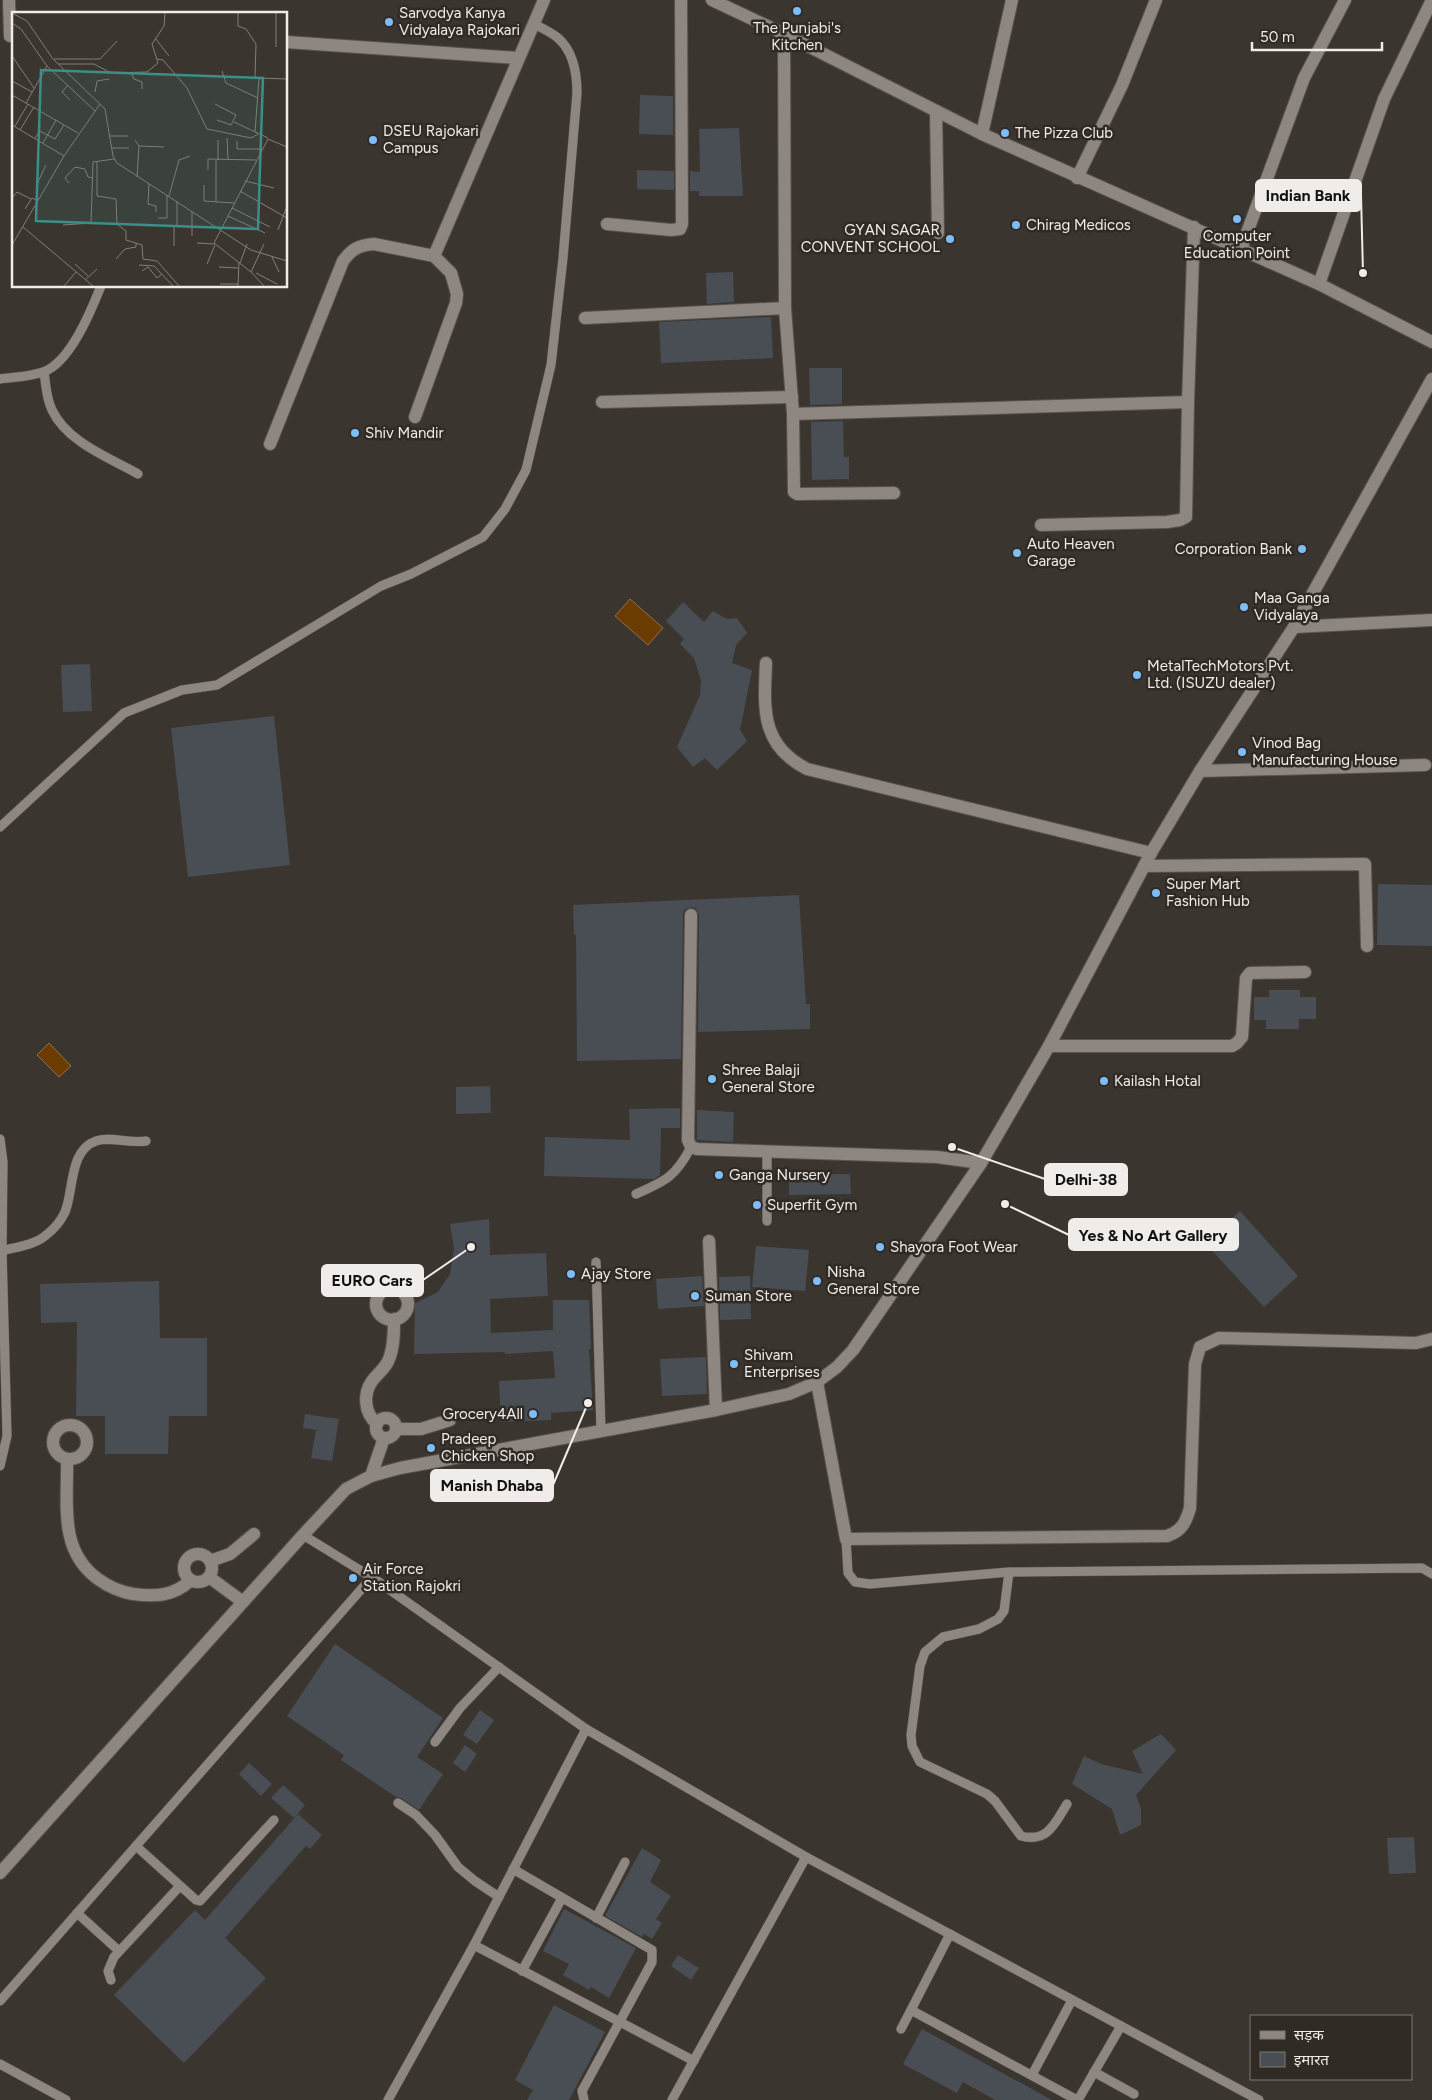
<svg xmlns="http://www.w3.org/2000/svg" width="1432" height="2100" font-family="Figtree,'Noto Sans Devanagari',sans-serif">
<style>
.water{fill:#6b3c02;stroke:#937147}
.building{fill:#484e54}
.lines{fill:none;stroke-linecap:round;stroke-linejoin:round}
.service-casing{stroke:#58534e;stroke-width:10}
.minor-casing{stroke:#58534e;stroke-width:14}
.service{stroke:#8e8781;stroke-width:9}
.minor{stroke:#8e8781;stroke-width:12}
.poi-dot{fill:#7dbef9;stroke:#312b26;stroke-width:2}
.labels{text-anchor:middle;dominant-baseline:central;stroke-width:5;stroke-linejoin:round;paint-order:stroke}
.poi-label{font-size:15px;fill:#f0ece9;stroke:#312b26;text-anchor:start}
.inset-road{fill:none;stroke:#837e7a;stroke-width:1}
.view{fill:#3c8e87;fill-opacity:0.15;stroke:#3c8e87;stroke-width:2.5}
.inset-edge{fill:none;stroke:#f0ece9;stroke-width:2.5}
.leader{fill:none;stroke:#f0ece9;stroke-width:2}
.callout-dot{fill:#f0ece9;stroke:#312b26;stroke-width:2}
.callout{fill:#f0ece9;stroke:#f0ece9;stroke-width:2}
.callout-label{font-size:16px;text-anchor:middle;font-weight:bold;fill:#111}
</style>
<rect width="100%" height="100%" fill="#3b3530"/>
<g class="water">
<polygon points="630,599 663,628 648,645 615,616"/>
<polygon points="49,1043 71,1066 59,1077 37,1055"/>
</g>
<g class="building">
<polygon points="640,95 673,96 673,135 639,134"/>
<polygon points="739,128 743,196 699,196 699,191 690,191 690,171 700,172 699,129"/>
<polygon points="637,170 674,171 674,190 637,189"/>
<polygon points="733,272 734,302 707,304 706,273"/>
<polygon points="771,317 773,358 661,363 659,322"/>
<polygon points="809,368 842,368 842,404 810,405"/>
<polygon points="843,421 844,457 849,457 849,479 812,480 811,422"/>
<polygon points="683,602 704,622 713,611 727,619 737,618 747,633 736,645 732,663 752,670 740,730 747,741 717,770 705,758 693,767 677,747 700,695 701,681 694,658 680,644 684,639 666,621"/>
<polygon points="90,664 92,711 63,712 61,665"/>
<polygon points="274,716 290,865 188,877 171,728"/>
<polygon points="1378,884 1432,885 1432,946 1377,945"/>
<polygon points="799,895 806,1004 810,1004 810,1029 698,1032 699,915 696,908 691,907 684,910 683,915 681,1059 577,1061 576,935 574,935 573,905"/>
<polygon points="1269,990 1300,990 1300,997 1316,997 1316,1019 1299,1019 1299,1029 1266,1029 1266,1020 1254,1020 1254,997 1269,997"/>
<polygon points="490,1086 491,1113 456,1114 456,1087"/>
<polygon points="680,1108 680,1128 661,1128 660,1175 654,1179 544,1176 545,1137 630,1140 629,1109"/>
<polygon points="697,1110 734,1112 733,1142 697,1140"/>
<polygon points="850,1174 851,1194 789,1195 789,1175"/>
<polygon points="1240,1211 1298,1276 1264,1307 1205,1243"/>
<polygon points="489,1219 490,1255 546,1253 548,1296 490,1299 491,1333 553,1330 553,1300 589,1300 591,1349 589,1349 593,1410 551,1413 551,1420 501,1422 499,1381 555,1378 553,1351 505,1354 505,1352 414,1354 415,1303 438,1292 450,1274 454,1249 450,1224"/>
<polygon points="756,1246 809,1250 805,1291 752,1287"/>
<polygon points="702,1276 704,1306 658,1309 656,1279"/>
<polygon points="750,1276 751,1319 720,1320 719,1277"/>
<polygon points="159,1281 160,1338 207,1338 207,1416 169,1416 168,1454 105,1454 105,1416 76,1416 77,1322 41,1323 40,1284"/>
<polygon points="706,1357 707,1394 662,1396 660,1359"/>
<polygon points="305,1414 339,1419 332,1461 311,1458 316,1430 303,1428"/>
<polygon points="335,1644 443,1718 417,1757 443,1774 419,1810 401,1798 396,1797 341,1760 344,1755 287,1716"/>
<polygon points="480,1710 494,1720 477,1744 463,1735"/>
<polygon points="1161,1734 1176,1750 1136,1795 1141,1809 1141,1825 1120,1835 1112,1809 1072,1784 1084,1756 1101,1764 1143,1774 1132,1751"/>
<polygon points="465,1745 477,1754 465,1772 453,1763"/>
<polygon points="249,1763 272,1784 261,1796 239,1774"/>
<polygon points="283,1785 305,1805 294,1818 271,1798"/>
<polygon points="298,1814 322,1835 310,1849 306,1846 225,1938 266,1978 184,2063 114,1995 195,1910 205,1920"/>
<polygon points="1414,1837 1416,1873 1389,1874 1387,1838"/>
<polygon points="642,1848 661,1860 650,1882 671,1896 656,1919 662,1923 652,1939 644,1934 642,1937 605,1916"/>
<polygon points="564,1909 636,1948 609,1998 591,1987 589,1990 563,1975 569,1964 543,1951"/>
<polygon points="678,1955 699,1968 691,1980 671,1966"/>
<polygon points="554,2005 605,2032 569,2100 527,2100 533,2090 515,2080"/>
<polygon points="922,2029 1052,2100 995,2100 963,2082 957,2093 903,2064"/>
</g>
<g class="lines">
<defs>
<g id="service">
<path d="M44 372C46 385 46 398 52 410 67 442 108 457 138 474"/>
<path d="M0 379C14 377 29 377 43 372 70 363 91 311 101 286"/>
<path d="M0 827 124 713 182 690 217 685 381 586 411 574 483 537 505 509 526 470 551 365 563 258 577 93C577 74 574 52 558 38 551 32 542 28 534 24"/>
<polyline points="0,1139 3,1162 2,1251 7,1436 0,1466"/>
<polyline points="767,1151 767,1221"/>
<path d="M636 1194C666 1181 676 1176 691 1147"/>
<path d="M2 1251C16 1247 34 1245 45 1236 53 1230 61 1221 65 1212 74 1190 69 1150 96 1141 110 1136 131 1144 146 1141"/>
<polyline points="596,1262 601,1431"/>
<polyline points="303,1535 376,1580 586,1729 806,1857 1259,2100"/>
<polyline points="846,1539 848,1573 855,1582 870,1584 1009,1572 1422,1568 1432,1574"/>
<path d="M1009 1572 1004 1611 998 1619 979 1629 943 1637 925 1652 920 1666 911 1735 912 1746 920 1762 987 1794 995 1801 1021 1836C1048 1843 1055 1823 1067 1804"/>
<polyline points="435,1742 460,1708 499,1667"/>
<polyline points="398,1803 416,1815 435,1835 458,1867 475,1881 499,1897"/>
<polyline points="136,1846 196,1900 200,1901 274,1820"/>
<polyline points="513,1869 652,1950 652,1962 582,2091 584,2100"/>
<polyline points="77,1913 119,1951"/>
<polyline points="596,1918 625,1862"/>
<polyline points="474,1945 694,2061"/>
<polyline points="522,1971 562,1898"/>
<polyline points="111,1980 108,1971 114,1957 180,1886"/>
<polyline points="0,2001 372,1577"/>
<polyline points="911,2010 950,1934"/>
<polyline points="901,2029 911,2010 1077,2100"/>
<polyline points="0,2064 66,2100"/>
<polyline points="1094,2072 1134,2094"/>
<polyline points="1032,2075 1072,2000"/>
<polyline points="388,2100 474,1945 586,1729"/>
<polyline points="672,2100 806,1857"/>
<polyline points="1078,2100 1121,2026"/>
</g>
<g id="minor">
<polyline points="9,0 10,36 14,36"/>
<polyline points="712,0 784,34 982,134 1319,284 1432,342"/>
<polyline points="784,34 785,308 793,414 794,492 797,494 894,493"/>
<polyline points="286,42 518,58"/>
<polyline points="936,112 938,233"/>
<polyline points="982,134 1012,0"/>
<polyline points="1077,178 1122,85 1156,0"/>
<polyline points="607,224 671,230 680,229 682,224 681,0"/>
<polyline points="1241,249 1304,78 1345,0"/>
<polyline points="434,256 544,0"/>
<polyline points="1319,284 1384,99 1432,0"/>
<polyline points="585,318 785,308"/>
<polyline points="602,402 792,397"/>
<polyline points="793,414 1188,402"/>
<path d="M270 444 343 261C352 249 359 245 374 244L434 256 451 273 457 294 456 303 415 417"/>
<polyline points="1041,525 1167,522 1180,520 1186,517 1188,402 1194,227"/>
<polyline points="1294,627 1432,620"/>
<path d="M766 663C764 708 760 745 807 769L1151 853"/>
<polyline points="1200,771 1425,765"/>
<polyline points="1144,866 1365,864 1367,946"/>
<polyline points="691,915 688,1140 691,1147 697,1149 937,1157 981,1163"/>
<polyline points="1049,1046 1232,1046 1237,1043 1242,1037 1246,978 1250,973 1305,972"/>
<polyline points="709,1241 716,1410"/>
<circle cx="392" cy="1304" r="16"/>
<path d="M817 1382 846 1539 1167 1536C1182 1531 1186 1522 1190 1508L1195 1364 1200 1347 1219 1338 1416 1343 1432 1339"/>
<circle cx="386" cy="1428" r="10"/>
<path d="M377 1424C364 1413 363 1394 372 1381 378 1373 386 1368 389 1359 394 1347 394 1332 394 1319"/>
<circle cx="70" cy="1442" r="17"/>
<polyline points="396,1429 421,1429 450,1420"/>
<path d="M67 1459C68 1503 58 1550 98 1579 109 1587 121 1592 133 1594 156 1597 173 1596 190 1581"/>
<polyline points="371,1476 384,1438"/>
<circle cx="198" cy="1568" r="14"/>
<polyline points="210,1561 230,1554 254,1534"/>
<polyline points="209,1577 243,1602"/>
<polyline points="0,1873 303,1535 346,1489 371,1476 400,1468 716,1410 789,1394 817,1382 837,1367 853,1350 981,1163 1049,1046 1151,853 1200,771 1294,627 1432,379"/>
</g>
</defs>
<use href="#service" class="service-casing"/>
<use href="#minor" class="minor-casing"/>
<use href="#service" class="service"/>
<use href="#minor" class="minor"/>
</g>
<g class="poi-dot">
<circle cx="797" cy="11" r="5"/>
<circle cx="389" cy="22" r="5"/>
<circle cx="1005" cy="133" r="5"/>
<circle cx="373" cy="140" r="5"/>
<circle cx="1237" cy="219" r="5"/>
<circle cx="1016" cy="225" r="5"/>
<circle cx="950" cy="239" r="5"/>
<circle cx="355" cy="433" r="5"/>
<circle cx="1302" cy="549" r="5"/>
<circle cx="1017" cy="553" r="5"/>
<circle cx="1244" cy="607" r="5"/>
<circle cx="1137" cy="675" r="5"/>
<circle cx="1242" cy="752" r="5"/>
<circle cx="1156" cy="893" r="5"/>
<circle cx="712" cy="1079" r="5"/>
<circle cx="1104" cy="1081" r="5"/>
<circle cx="719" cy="1175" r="5"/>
<circle cx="757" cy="1205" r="5"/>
<circle cx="880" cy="1247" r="5"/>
<circle cx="571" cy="1274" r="5"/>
<circle cx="817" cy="1281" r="5"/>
<circle cx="695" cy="1296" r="5"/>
<circle cx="734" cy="1364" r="5"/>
<circle cx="533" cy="1414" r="5"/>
<circle cx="431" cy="1448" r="5"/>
<circle cx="353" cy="1578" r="5"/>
</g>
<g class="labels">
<g class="poi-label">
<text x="399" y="13">Sarvodya Kanya<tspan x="399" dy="17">Vidyalaya Rajokari</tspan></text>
<text x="797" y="28" text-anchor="middle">The Punjabi's<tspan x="797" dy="17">Kitchen</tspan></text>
<text x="383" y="131">DSEU Rajokari<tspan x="383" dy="17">Campus</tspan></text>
<text x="1015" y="133">The Pizza Club</text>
<text x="1026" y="225">Chirag Medicos</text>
<text x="940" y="230" text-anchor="end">GYAN SAGAR<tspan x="940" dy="17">CONVENT SCHOOL</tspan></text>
<text x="1237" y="236" text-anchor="middle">Computer<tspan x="1237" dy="17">Education Point</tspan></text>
<text x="365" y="433">Shiv Mandir</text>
<text x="1027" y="544">Auto Heaven<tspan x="1027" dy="17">Garage</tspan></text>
<text x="1292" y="549" text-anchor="end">Corporation Bank</text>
<text x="1254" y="598">Maa Ganga<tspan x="1254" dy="17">Vidyalaya</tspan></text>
<text x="1147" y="666">MetalTechMotors Pvt.<tspan x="1147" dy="17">Ltd. (ISUZU dealer)</tspan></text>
<text x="1252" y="743">Vinod Bag<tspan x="1252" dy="17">Manufacturing House</tspan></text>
<text x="1166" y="884">Super Mart<tspan x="1166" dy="17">Fashion Hub</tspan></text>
<text x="722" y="1070">Shree Balaji<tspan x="722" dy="17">General Store</tspan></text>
<text x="1114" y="1081">Kailash Hotal</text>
<text x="729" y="1175">Ganga Nursery</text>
<text x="767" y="1205">Superfit Gym</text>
<text x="890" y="1247">Shayora Foot Wear</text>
<text x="827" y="1272">Nisha<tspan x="827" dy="17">General Store</tspan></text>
<text x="581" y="1274">Ajay Store</text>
<text x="705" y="1296">Suman Store</text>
<text x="744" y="1355">Shivam<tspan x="744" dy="17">Enterprises</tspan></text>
<text x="523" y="1414" text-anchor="end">Grocery4All</text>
<text x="441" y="1439">Pradeep<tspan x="441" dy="17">Chicken Shop</tspan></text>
<text x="363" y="1569">Air Force<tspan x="363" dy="17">Station Rajokri</tspan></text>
</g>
</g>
<g transform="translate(12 12)">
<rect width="275" height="275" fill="#3b3530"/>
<path class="inset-road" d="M0 1 15 9 41 47 93 97 101 144 105 151 239 238 275 249M226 1V14L234 17 244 32 243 65M0 11 9 17 35 54 83 99M143 26 157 44M264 35V1M0 44 22 76M42 47H88L105 29M145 47 151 48 175 76 195 117 239 126 246 122M46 52H82L99 61 135 60 146 51 140 32 152 14 153 1M210 59 214 71 246 86M119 61 122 67 130 70V77M0 69 20 80M56 73 50 80 58 88M83 80 85 69 97 67M0 83 66 121M14 91 35 54M203 92 224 103 219 113 205 108M222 110 256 126M0 113 52 144M3 114 16 92M8 118 22 95M243 120 247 66 275 67M98 124H116M23 126 28 119 43 127 52 113M215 126 216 147M123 128 127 134 125 165M225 129V137H250M31 131 44 108M127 134 152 135M100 136H117M206 148V128M85 149V184L104 187 105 212 114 219V228L130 233 131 247 145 249 167 274M196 158V147L244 148M233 169 262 176M57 171 53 166 63 155 73 157 76 165 81 166M25 172 34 153M137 172 136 192 144 194V200M192 173V189L222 191M228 179 275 206M157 184 167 148 178 144M0 186 5 180 19 187M204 189V148M220 196 258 215M13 197 20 186 26 189M180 200V224M216 204 253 221M146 206H155V183M51 213 79 211 81 150 102 147M165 213V189M11 215 81 274M266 218 275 194M185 231 202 232M0 233 52 144 88 92M162 234V214L180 215M260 245 267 260M104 247 113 237 124 235V231M228 251 235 232M63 252 76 264M195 252 203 233M127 253 142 254 161 274M207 255 226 256M130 259 136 255 145 266 150 262M239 260 252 232M244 261 265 272M73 268 85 257M208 272H226M52 274 64 260M226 274 227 250M252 274 239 260 202 231 256 127 275 135"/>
<path class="view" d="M29 58 251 66 246 217 24 209Z"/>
<rect width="275" height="275" class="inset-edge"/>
</g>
<path class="leader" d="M1363 273L1361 195M952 1147L1045 1179M1005 1204L1069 1235M471 1247L423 1280M588 1403L553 1485"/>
<g class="callout-dot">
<circle cx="1363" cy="273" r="5"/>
<circle cx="952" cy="1147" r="5"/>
<circle cx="1005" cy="1204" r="5"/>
<circle cx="471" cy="1247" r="5"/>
<circle cx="588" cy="1403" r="5"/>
</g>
<g class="callout">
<rect x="1256" y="180" width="105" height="31" rx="5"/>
<rect x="1045" y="1164" width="82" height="31" rx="5"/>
<rect x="1069" y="1219" width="169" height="31" rx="5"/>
<rect x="322" y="1265" width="101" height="31" rx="5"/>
<rect x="431" y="1470" width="122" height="31" rx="5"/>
</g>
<g class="callout-label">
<text x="1308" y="201">Indian Bank</text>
<text x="1086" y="1185">Delhi-38</text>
<text x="1153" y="1241">Yes &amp; No Art Gallery</text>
<text x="372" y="1286">EURO Cars</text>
<text x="492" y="1491">Manish Dhaba</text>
</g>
<rect x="1250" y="2015" width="162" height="65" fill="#312b26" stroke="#7d7874"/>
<rect x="1260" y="2031" width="25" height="8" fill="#8e8781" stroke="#7d7874"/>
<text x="1294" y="2040" font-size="15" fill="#f0ece9">सड़क</text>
<rect x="1260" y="2052" width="25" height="15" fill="#484e54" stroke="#7d7874"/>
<text x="1294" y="2065" font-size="15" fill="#f0ece9">इमारत</text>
<path d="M1252 42v8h130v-8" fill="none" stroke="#f0ece9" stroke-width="2.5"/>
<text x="1260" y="42" font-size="15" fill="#f0ece9" stroke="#312b26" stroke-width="4" paint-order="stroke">50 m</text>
</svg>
